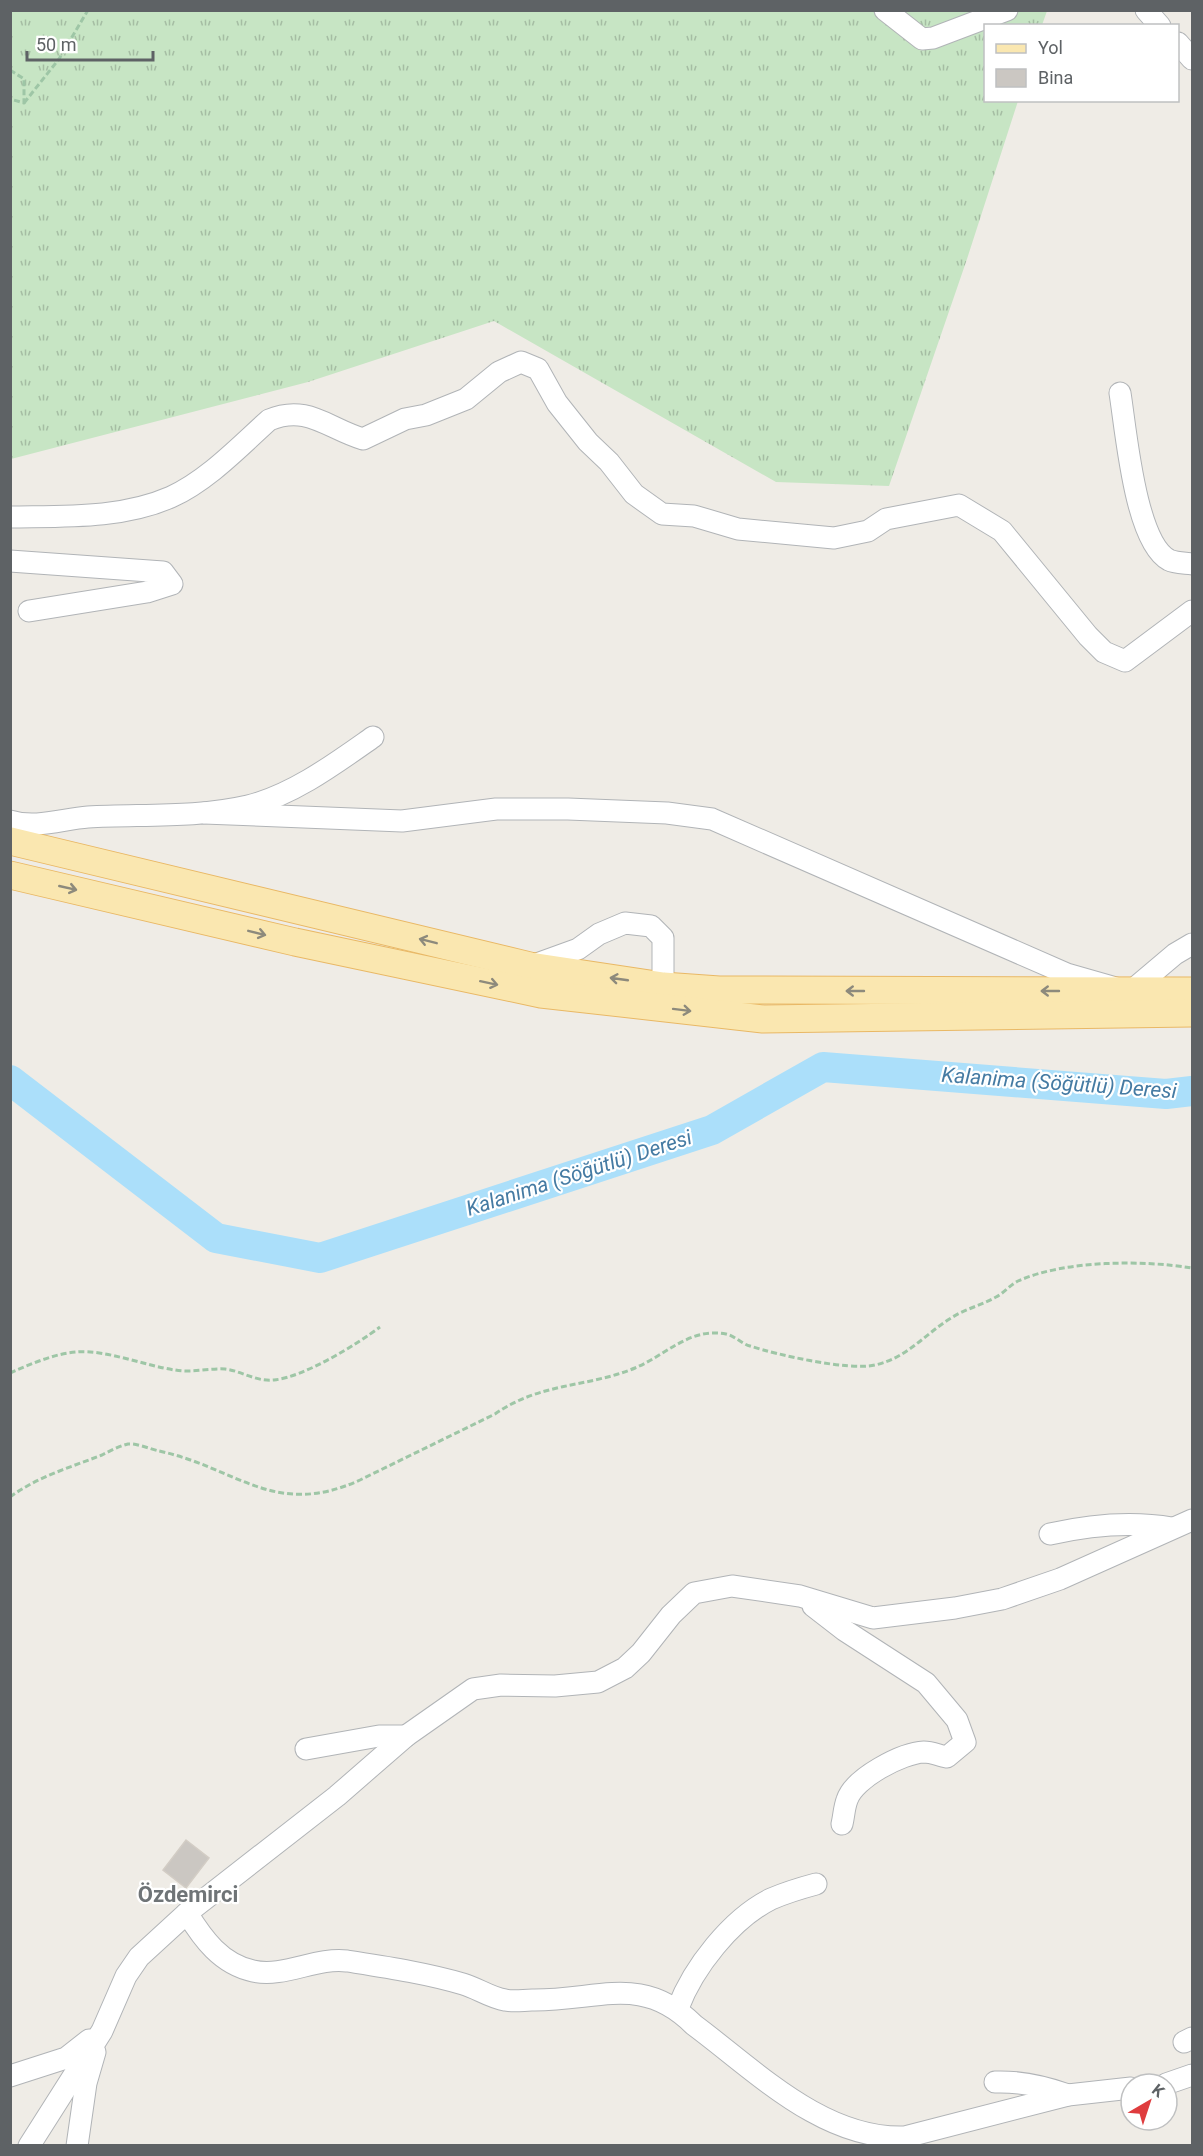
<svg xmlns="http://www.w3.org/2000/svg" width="1203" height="2156" font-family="Roboto,sans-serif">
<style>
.grass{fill:url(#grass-tufts)}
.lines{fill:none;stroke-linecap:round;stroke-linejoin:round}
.river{stroke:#abdffa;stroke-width:30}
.building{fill:#cbc7c2;stroke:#d3cdc5;stroke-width:1.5}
.minor-casing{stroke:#b1b4b7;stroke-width:23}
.major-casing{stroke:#e9b865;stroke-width:29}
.path{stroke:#9ec6a6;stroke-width:3;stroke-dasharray:6 3;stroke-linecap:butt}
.minor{stroke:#fff;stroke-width:21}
.major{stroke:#fae7b0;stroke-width:27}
.oneway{stroke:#8d8a7c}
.labels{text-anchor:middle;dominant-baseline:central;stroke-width:4.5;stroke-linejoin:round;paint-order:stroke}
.water-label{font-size:21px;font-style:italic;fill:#457ba3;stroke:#fff}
.quarter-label{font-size:22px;font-weight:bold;fill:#6f7477;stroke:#fff}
</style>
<defs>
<pattern id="grass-tufts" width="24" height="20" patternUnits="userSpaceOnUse" patternTransform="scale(1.5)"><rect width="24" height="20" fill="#c7e5c4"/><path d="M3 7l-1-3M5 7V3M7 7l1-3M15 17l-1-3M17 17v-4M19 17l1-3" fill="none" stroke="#a5bda3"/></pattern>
</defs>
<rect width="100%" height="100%" fill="#efece6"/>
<polygon class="grass" points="11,11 1047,11 1042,25 986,26 986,100 1018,101 967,259 889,486 776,482 494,321 308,382 11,459"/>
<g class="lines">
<polyline class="river" points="10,1080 216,1238 320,1258 712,1130 823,1067 1166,1094 1192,1091"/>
</g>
<polygon class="building" points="186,1840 209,1858 186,1888 163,1870"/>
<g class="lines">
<defs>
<g id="minor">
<polyline points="885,10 922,39 933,38 1007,10"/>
<polyline points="1146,10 1160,26"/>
<polyline points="1178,43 1192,59"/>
<path d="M1120 393C1126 430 1135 542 1169 560 1175 563 1186 563 1192 564"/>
<path d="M10 517C63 516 121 519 171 497 208 480 239 447 269 420 307 404 327 428 363 439L405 419 426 415 466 399 499 372 521 362 538 369 557 403 588 442 609 462 634 494 662 514 694 516 738 529 834 538 868 531 886 519 959 505 1002 531 1088 636 1104 652 1125 661 1192 611"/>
<polyline points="10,561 163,572 172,584 147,592 29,611"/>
<polyline points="204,813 402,821 496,809 568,809 667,813 712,819 1067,974 1130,992 1175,954 1192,944"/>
<path d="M10 821C36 829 62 819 88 817 141 814 196 818 248 806 293 795 336 763 373 737"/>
<polyline points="531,966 578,949 599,934 625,923 651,926 663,938 663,986"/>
<path d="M1050 1534C1090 1525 1131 1521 1172 1528"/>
<path d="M813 1606 844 1630 926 1683 957 1720 965 1742 947 1757C940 1756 932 1752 924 1752 902 1753 854 1778 847 1800 844 1808 844 1816 842 1824"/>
<polyline points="306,1749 379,1736 406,1736"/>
<path d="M187 1913C203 1939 221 1964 253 1971 284 1978 316 1957 347 1961 385 1967 426 1973 463 1984 477 1988 491 1998 505 2000 514 2002 524 2000 532 2000 598 2001 642 1973 694 2025 756 2071 823 2140 905 2137L1068 2095 1131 2088"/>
<path d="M678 2008C693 1968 731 1919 771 1899 785 1893 801 1888 816 1884"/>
<polyline points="1184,2042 1192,2038"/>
<polyline points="10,2076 66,2058 89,2040"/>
<path d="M995 2082C1021 2081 1043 2086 1068 2095"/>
<polyline points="1166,2084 1192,2075"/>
<polyline points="29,2146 102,2031 126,1976 139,1957 187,1913 337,1796 406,1736 473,1689 501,1685 555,1686 598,1682 625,1668 641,1653 671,1615 694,1593 732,1586 800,1596 873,1618 955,1608 1002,1599 1060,1579 1192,1520"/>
<polyline points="77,2146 86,2083 95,2052"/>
</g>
<g id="major">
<polyline points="10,841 530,966 663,986 719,990 1192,991"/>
<polyline points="10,875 295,942 541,994 763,1019 1192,1013"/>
</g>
</defs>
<use href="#minor" class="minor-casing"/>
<use href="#major" class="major-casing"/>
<g class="path">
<polyline points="10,70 24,79 24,103 10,99"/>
<polyline points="24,103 59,59 88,10"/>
<path d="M10 1373C31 1364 53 1354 76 1352 104 1349 146 1366 175 1370 192 1373 209 1368 225 1369 242 1371 256 1382 274 1380 304 1377 356 1345 380 1327"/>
<path d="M10 1497C37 1477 71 1467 102 1455 110 1451 119 1446 128 1444 136 1443 150 1449 159 1451 238 1468 274 1519 360 1480L495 1414C541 1382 586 1388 635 1368 666 1355 690 1327 726 1334 735 1336 742 1344 750 1346 778 1355 848 1371 875 1365 907 1358 925 1334 951 1318 965 1309 982 1305 996 1297 1004 1293 1010 1285 1018 1281 1065 1260 1143 1260 1192 1268"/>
</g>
<use href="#minor" class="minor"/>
<use href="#major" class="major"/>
</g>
<defs><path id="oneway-shaft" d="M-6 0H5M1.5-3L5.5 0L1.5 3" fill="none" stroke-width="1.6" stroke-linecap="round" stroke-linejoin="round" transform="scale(1.5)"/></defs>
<g class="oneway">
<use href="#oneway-shaft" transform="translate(68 888) rotate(13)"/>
<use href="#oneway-shaft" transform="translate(257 933) rotate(14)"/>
<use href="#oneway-shaft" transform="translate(428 941) rotate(-166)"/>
<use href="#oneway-shaft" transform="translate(619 979) rotate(-172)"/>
<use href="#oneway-shaft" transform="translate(489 983) rotate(12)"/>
<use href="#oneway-shaft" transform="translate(855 991) rotate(-180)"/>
<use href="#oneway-shaft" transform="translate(1050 991) rotate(-180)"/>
<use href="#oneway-shaft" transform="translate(682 1010) rotate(7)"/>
</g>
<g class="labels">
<g class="water-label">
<text transform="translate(1059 1083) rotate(4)">Kalanima (Söğütlü) Deresi</text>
<text transform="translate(579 1173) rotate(-18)">Kalanima (Söğütlü) Deresi</text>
</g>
<g class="quarter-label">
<text x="188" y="1894">Özdemirci</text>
</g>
</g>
<rect width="1203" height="2156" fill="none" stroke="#5e6265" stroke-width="24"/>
<rect x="984" y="24" width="195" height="78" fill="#ffffff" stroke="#bfc0c1" stroke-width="1.5"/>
<rect x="996" y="44" width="30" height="9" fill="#fae7b0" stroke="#bfc0c1" stroke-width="1.5"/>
<text x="1038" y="54" font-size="18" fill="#5e6265">Yol</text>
<rect x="996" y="69" width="30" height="18" fill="#cbc7c2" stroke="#bfc0c1" stroke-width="1.5"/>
<text x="1038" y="84" font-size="18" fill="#5e6265">Bina</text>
<g transform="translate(1149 2102) rotate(39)"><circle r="28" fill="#ffffff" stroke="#bfc0c1" stroke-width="1.5"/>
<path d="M0-4.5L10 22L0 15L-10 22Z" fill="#df3c3e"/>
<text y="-9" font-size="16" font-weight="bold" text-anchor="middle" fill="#5e6265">K</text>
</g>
<path d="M27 51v9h126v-9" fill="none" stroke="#5e6265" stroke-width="3"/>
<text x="36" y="51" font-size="18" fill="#5e6265" stroke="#ffffff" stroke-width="4.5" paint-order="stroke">50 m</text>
</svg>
